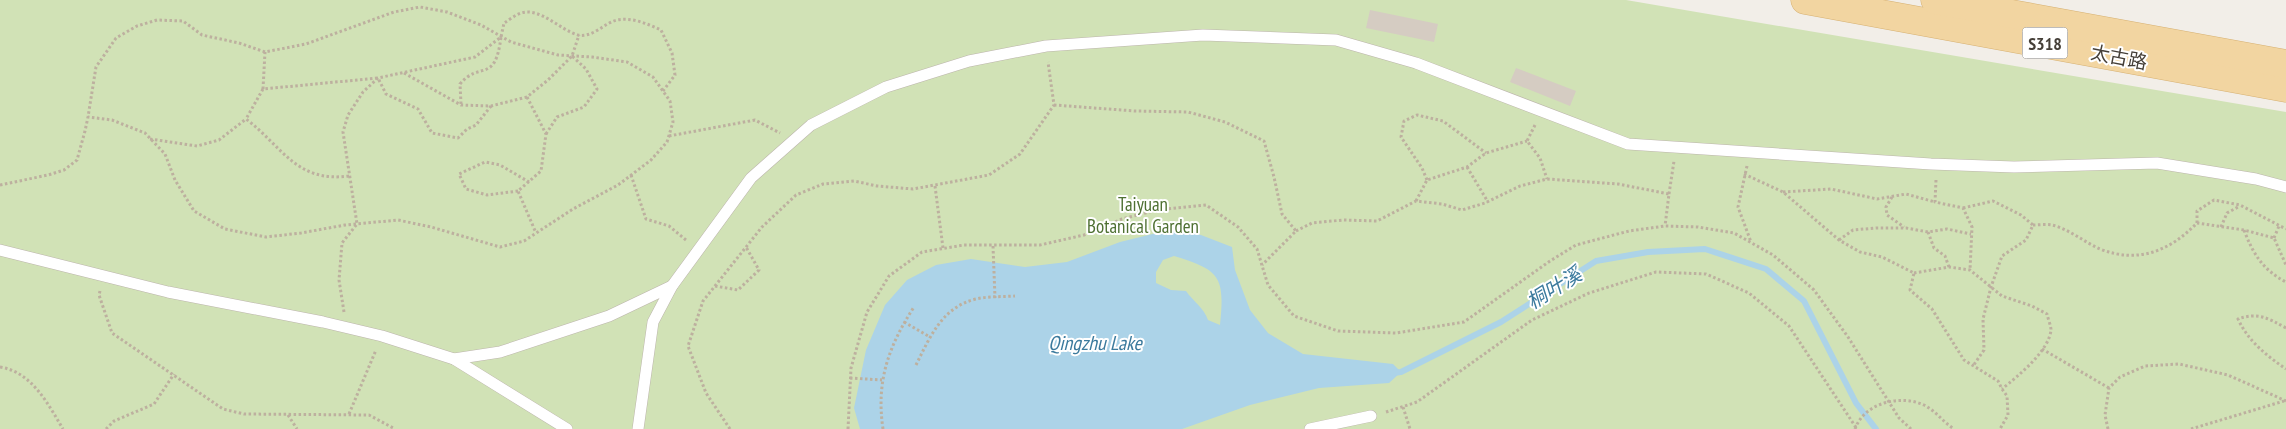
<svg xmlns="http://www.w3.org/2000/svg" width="2286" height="429" font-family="'PT Sans Narrow','Noto Sans SC',sans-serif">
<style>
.green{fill:#d1e2b6}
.water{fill:#acd3e8;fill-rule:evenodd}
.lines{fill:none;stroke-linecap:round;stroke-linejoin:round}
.stream{stroke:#acd3e8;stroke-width:6}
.building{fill:#d5ccc2}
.lane-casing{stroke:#bcb5ac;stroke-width:12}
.primary-casing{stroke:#d6b173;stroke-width:29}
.path{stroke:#bdb09f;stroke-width:3;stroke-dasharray:2.5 2.5;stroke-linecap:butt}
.lane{stroke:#fff;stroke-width:11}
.primary{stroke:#f2d5a1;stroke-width:28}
.path-bridge{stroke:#bdb09f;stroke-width:3;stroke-dasharray:2.5 2.5;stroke-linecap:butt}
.labels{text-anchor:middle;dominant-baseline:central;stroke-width:4;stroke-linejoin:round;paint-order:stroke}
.shield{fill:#fff;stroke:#7d7974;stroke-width:1}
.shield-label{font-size:18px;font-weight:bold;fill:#453f38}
.street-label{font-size:19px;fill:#453f38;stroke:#fff}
.park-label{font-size:19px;fill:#4e7032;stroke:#fff}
.water-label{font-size:20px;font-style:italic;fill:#3b7a9d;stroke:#fff}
</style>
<rect width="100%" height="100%" fill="#f2eee8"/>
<polygon class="green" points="0,0 1626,0 2286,112 2286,429 0,429"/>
<path class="water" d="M1173 229 1201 235 1232 247 1235 270 1250 310 1268 333 1303 354 1393 364 1401 372 1389 383 1319 388 1250 405 1182 429H860L854 408 866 350 885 305 907 280 936 265 971 259 1025 267 1067 262 1120 242ZM1174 256C1220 270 1225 276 1220 325L1208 320C1204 308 1193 301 1186 291L1171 290 1156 283V272L1163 260Z"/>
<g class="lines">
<polyline class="stream" points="1393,373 1401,372 1501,322 1596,261 1648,252 1705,249 1766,269 1804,301 1856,403 1876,429"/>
</g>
<g class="building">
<polygon points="1370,10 1438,24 1434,42 1366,28"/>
<polygon points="1516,68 1576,91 1570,106 1510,82"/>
</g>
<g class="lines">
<defs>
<g id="lane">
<polyline points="0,250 168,292 323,322 382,336 454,359 567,429"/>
<polyline points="454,359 500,352 609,316 672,286"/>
<polyline points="638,429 653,322 672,286 751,178 811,125 886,87 969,61 1046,46 1203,35 1336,40 1416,63 1628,144 1931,164 2014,167 2157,163 2256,179 2286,187"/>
<polyline points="1310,429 1371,416"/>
</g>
<g id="primary">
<polyline points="1805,0 2286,88"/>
<polyline points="1935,0 2286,64"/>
</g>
</defs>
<use href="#lane" class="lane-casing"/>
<use href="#primary" class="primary-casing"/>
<g class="path">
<polyline points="404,73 461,105 491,106 527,97 548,80 572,56 579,35"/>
<polyline points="263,89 265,52"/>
<polyline points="527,97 546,134 541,171 518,191 536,233"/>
<path d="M461 104 460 84C480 60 495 85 501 37"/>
<polyline points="1054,105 1135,111 1188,112 1225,122 1264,141 1274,177 1282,214 1296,231 1262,265"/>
<polyline points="1535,125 1527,141 1540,158 1547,179"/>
<polyline points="546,134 557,117 584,107 597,89 586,69 572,56"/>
<polyline points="669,136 755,120 780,133"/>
<polyline points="150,139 197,146 219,140 246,119"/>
<polyline points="1747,166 1738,207 1751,242"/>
<polyline points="1467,167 1488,202"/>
<polyline points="1744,174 1783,192 1839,240 1860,252 1882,257 1914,273 1910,290 1932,309 1964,360 1998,381 2002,389 2007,396 2008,415 2000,429"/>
<polyline points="631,175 646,219 669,226 686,240"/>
<path d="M349 176C296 183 283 147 246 119L263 89 378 78 386 94 418 109 432 133 458 138 467 129 476 125 491 106"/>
<polyline points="1427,180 1422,168 1401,137 1404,121 1417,115 1443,121 1486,153"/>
<polyline points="1936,180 1935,202 1963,208 1972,227 1970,270"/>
<polyline points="0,185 48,175 64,170 77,160 85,131 88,117 96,67 116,38 137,26 157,20 183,21 202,35 239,43 265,52 306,44 394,12 420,7 447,12 481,25 511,42 558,55 592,57 627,62 653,77 670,101 673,122 667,142 651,160 618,185 573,209 524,241 500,247 431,227 398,220 345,225 301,233 266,237 225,229 194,211 175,180 165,154 145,133 112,120 88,117"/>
<polyline points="935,186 943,248"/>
<polyline points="518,191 487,195 466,189 459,174 485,162 500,165 529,182"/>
<polyline points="1783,192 1831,189 1877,199 1906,194 1935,202"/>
<polyline points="1669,194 1674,161"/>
<polyline points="1892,197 1886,207 1887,215 1904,227"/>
<polyline points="1416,201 1427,180 1467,167 1486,153 1527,141"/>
<polyline points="1963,208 1993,201 2021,215 2033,225 2026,240 2002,256 1991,287 1983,319 1984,350 1973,366"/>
<polyline points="2197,223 2197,211 2214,200 2240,205 2286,229"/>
<path d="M2033 225C2039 225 2046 224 2052 225 2069 229 2084 242 2100 249 2138 264 2170 251 2197 223L2244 230 2274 238 2286 265"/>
<polyline points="2221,227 2227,213 2240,206"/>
<path d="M2244 230C2253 254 2263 270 2286 282"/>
<polyline points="1296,231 1312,223 1343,220 1377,221 1416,201 1442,204 1462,210 1485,203 1520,186 1547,179 1618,184 1669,194 1665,226"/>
<polyline points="1928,232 1934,248 1945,256 1949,267"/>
<polyline points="2274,238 2279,226"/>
<polyline points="1839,240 1853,230 1876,228 1906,228 1928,232 1947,229 1971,234"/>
<polyline points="993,246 995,298"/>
<path d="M1914 273 1949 267 1970 270 2002 296 2032 306 2047 314C2048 319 2051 326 2051 330 2049 351 2018 376 2002 389"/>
<polyline points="715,286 738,290 759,270 746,247"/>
<polyline points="100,291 99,295 112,333 223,409 244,414 369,415 395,429"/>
<path d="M344 312 339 280 342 243 357 224 343 132 348 115 363 92 378 78 475 57 501 37 504 23C509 20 515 15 521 13 540 7 560 30 578 35 593 38 604 23 617 20 632 17 648 24 661 30L672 53 675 75 663 91"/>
<polyline points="904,322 930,337"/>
<path d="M2286 328C2268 318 2258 312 2238 319 2248 341 2267 356 2286 369"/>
<polyline points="2042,349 2109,388"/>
<path d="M916 365C930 337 942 307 976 299 988 296 1002 297 1015 296"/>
<path d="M0 367C32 372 48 404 63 429"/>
<polyline points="850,378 882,380"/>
<polyline points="1403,407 1410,429"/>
<polyline points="1386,412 1417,402 1532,320 1589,293 1656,272 1706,274 1749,293 1789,326 1857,429"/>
<polyline points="349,414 376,350"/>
<polyline points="288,415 297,429"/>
<polyline points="106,429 114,421 154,404 174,374"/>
<polyline points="730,429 706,393 688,346 703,301 762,227 796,195 823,184 854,181 877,186 913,189 989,175 1020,154 1054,105 1048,62"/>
<polyline points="848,429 851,368 867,312 889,276 922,252 964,245 1040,245 1084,235 1122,219 1157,210 1206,205 1238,227 1257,249 1268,285 1294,316 1338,331 1396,333 1464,322 1550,261 1576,245 1629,231 1665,226 1698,227 1734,233 1773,255 1814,290 1848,337 1899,418 1911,429"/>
<path d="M883 429C876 382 888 347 914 307"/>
<polyline points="2108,429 2105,415 2109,388 2120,377 2145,366 2179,364 2228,375 2286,401"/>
<polyline points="2191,429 2284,401"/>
</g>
<use href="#lane" class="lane"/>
<use href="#primary" class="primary"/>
<path class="path-bridge" d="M1855 429C1864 403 1900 394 1924 405 1936 411 1943 422 1954 429"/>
</g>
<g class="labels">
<rect class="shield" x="2022.5" y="27.5" width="45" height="31" rx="4"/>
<g class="shield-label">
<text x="2045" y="43">S318</text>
</g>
<g class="street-label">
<text transform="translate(2119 57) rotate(11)">太古路</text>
</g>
<g class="park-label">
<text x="1143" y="204">Taiyuan<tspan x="1143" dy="22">Botanical Garden</tspan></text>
</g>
<g class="water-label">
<text transform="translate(1554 288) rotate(-32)">桐叶溪</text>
<text x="1095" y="343">Qingzhu Lake</text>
</g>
</g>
</svg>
